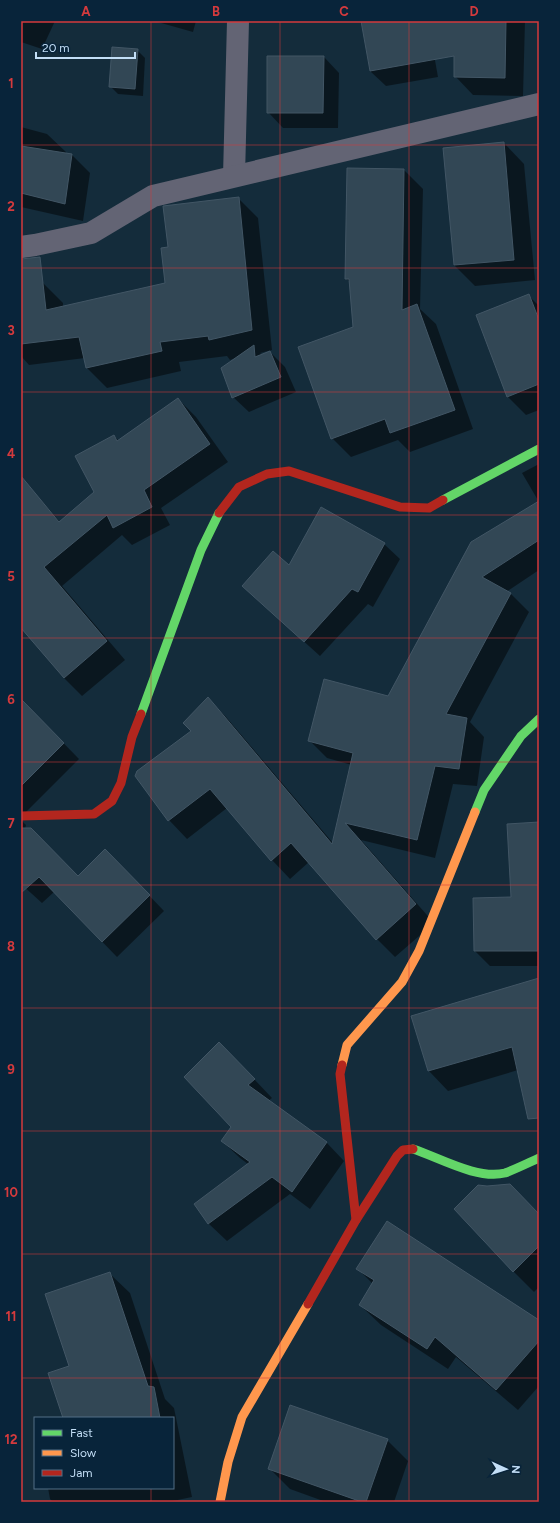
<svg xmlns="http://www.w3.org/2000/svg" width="560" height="1523" font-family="Figtree,sans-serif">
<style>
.shadow{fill:#0007}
.building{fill:#324755;stroke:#425665}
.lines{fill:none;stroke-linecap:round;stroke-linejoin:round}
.street{stroke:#636474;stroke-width:22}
.fast{stroke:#63d668;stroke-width:9}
.slow{stroke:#ff974d;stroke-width:9}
.jam{stroke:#b3261e;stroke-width:9}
.grid{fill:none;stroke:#d43a3d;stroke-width:1;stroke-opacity:0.55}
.neatline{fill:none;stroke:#d43a3d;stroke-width:1.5}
.grid-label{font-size:13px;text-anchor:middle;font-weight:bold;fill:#d43a3d}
</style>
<rect width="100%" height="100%" fill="#142c3b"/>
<g class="shadow">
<polygon points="21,21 55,21 42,49 21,42"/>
<polygon points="154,21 196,21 193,32"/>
<polygon points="362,21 428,21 438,77 386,86 370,71"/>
<polygon points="456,21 525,21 523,96 473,95 455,76"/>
<polygon points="137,50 145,58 143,96 118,94 110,86"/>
<polygon points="324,57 339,73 338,128 283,128 268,112"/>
<polygon points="21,127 47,134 66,152 65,154 72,155 90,173 83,221 21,207"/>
<polygon points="504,143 524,164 535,280 475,286 454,265"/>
<polygon points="404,170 423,189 420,309 436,324 473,429 410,452 398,440 351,457 332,438 355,328 350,282 346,278"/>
<polygon points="238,198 258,218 272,350 260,353 263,355 270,352 285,367 296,392 249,412 233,397 236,358 230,360 227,356 179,362 181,371 107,388 87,368 85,358 29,365 21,356 21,286 43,283 63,303 63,307 166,284 169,248"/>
<polygon points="529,296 539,306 539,410 526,415 507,396"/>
<polygon points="178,399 196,417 228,462 161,508 170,525 132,545 122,535 62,586 125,660 82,696 64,678 21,626 21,498 31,489 60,522 95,492 114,436 119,441"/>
<polygon points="539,464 539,570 506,592 511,594 529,612 470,722 484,737 477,786 453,784 435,858 361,840 434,923 395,957 377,939 309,862 290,879 272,860 227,808 187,839 169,820 137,776 193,731 208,699 226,717 333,843 352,765 327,758 309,740 388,698 539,502 522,473"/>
<polygon points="384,544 400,559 373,607 368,604 320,656 259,601 289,567"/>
<polygon points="21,716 44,723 79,759 22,816"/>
<polygon points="21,820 26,825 25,829 78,877 121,866 164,911 117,957 54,892 42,903 21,884"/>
<polygon points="539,823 539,966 490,966 475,951 512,898"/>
<polygon points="539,979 539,1097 518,1070 448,1091 429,1071 413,1017"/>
<polygon points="237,1061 272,1098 268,1101 327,1143 344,1161 310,1209 290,1194 227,1241 209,1224 195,1204 248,1164 240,1158 222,1141 232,1127"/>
<polygon points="539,1215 539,1287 534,1292 513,1271"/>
<polygon points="358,1269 539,1321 539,1386 518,1410 456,1357 448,1369 381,1325 360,1305 373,1284"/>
<polygon points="109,1273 130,1293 165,1399 174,1408 192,1497 168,1502 53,1502 50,1499 48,1488 173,1488 173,1418 64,1418 71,1367"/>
<polygon points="387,1440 408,1461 394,1502 326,1502 290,1489 269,1468"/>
</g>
<g class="building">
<polygon points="361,21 506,21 505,78 454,77 454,56 370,71"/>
<polygon points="112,47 138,49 135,89 109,87"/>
<polygon points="267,56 324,56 323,113 267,113"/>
<polygon points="504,142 514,260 454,265 443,148"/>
<polygon points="21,146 72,154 65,204 21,193"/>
<polygon points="347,168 404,169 402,310 417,304 455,410 390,433 385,419 331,439 298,347 353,327 349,279 345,279"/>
<polygon points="239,197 252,330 209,340 208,336 160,342 162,351 86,368 79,337 21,344 21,259 40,257 46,310 165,283 161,248 168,247 163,206"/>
<polygon points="529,294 539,320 539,384 507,397 476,315"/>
<polygon points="254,345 255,357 270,351 281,377 232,398 221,368"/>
<polygon points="178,398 210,444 144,490 152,507 113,528 107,515 44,567 107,641 64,678 21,628 21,476 59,522 94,492 75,456 114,435 117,441"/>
<polygon points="539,501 539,540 482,577 511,593 446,714 467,718 459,769 435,766 417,840 345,823 416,904 376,940 291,843 271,861 210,789 168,821 135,776 137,771 191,731 183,723 208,697 332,844 353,753 308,741 324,679 388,696 471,542"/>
<polygon points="321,507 385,543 358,592 352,589 304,642 242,586 273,551 289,565"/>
<polygon points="21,699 64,743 21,786"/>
<polygon points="539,822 539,951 474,951 473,898 511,897 507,824"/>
<polygon points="21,828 31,828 78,876 105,849 150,895 102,942 39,877 21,893"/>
<polygon points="539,978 539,1118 528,1119 512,1047 428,1071 411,1016"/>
<polygon points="219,1042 255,1079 248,1085 327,1142 292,1192 272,1177 208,1224 194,1204 250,1162 221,1141 231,1127 184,1077"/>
<polygon points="510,1184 539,1214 539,1246 513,1272 454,1209 478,1185 487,1186"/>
<polygon points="387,1221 539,1320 539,1341 496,1390 435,1337 427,1349 359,1305 374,1280 356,1269"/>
<polygon points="110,1272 148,1386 154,1387 160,1418 63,1418 48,1373 69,1366 45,1294"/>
<polygon points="290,1405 388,1439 366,1502 362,1502 268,1469"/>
</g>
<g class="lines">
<g class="street">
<polyline points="234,176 238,21"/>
<polyline points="21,247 35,245 91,233 153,196 539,104"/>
</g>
<g class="fast">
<polyline points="443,500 539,449"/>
<polyline points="141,714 201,550 219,513"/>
<polyline points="475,812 484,790 521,736 539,719"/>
<path d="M413 1149C438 1157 477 1180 505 1173 516 1169 528 1163 539 1158"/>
</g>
<g class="slow">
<polyline points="342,1065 347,1045 402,982 419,951 475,812"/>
<polyline points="220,1502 228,1462 242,1417 308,1304"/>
</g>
<g class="jam">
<polyline points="219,513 239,487 267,474 289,471 400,507 429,508 443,500"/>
<polyline points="21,816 94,814 112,801 121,783 132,737 141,714"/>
<polyline points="342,1065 340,1074 356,1220"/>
<polyline points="308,1304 356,1220 397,1156 403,1150 413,1149"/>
</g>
</g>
<path class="grid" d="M151 21V1418M280 21V1502M409 21V1502M21 145H539M21 268H539M21 392H539M21 515H539M21 638H539M21 762H539M21 885H539M21 1008H539M21 1131H539M21 1254H539M21 1378H539M151 1488V1502"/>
<rect width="560" height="1523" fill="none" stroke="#08243a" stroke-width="44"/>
<rect x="34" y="1417" width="140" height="72" fill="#08243a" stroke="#536e85"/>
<rect x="42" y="1430" width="20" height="6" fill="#63d668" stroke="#536e85"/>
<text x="70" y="1437" font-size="12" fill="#c3def6">Fast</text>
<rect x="42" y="1450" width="20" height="6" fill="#ff974d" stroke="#536e85"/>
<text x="70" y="1457" font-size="12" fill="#c3def6">Slow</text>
<rect x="42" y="1470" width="20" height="6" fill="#b3261e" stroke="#536e85"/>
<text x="70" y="1477" font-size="12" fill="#c3def6">Jam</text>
<g transform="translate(506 1469) rotate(93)" stroke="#08243a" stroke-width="3" paint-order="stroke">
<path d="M0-3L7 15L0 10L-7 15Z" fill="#c3def6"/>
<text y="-6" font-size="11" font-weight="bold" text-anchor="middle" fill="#c3def6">N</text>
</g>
<path d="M36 52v6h99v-6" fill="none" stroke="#c3def6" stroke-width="2"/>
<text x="42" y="52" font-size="12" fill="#c3def6" stroke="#08243a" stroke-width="3" paint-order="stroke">20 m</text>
<rect x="22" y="22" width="516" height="1479" class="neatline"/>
<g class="grid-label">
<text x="86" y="16">A</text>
<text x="216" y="16">B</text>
<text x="344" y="16">C</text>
<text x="474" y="16">D</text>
<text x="11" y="88">1</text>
<text x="11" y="211">2</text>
<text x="11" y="335">3</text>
<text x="11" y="458">4</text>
<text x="11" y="581">5</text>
<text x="11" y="704">6</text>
<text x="11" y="828">7</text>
<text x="11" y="951">8</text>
<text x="11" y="1074">9</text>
<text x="11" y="1197">10</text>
<text x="11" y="1321">11</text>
<text x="11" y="1444">12</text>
</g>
</svg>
